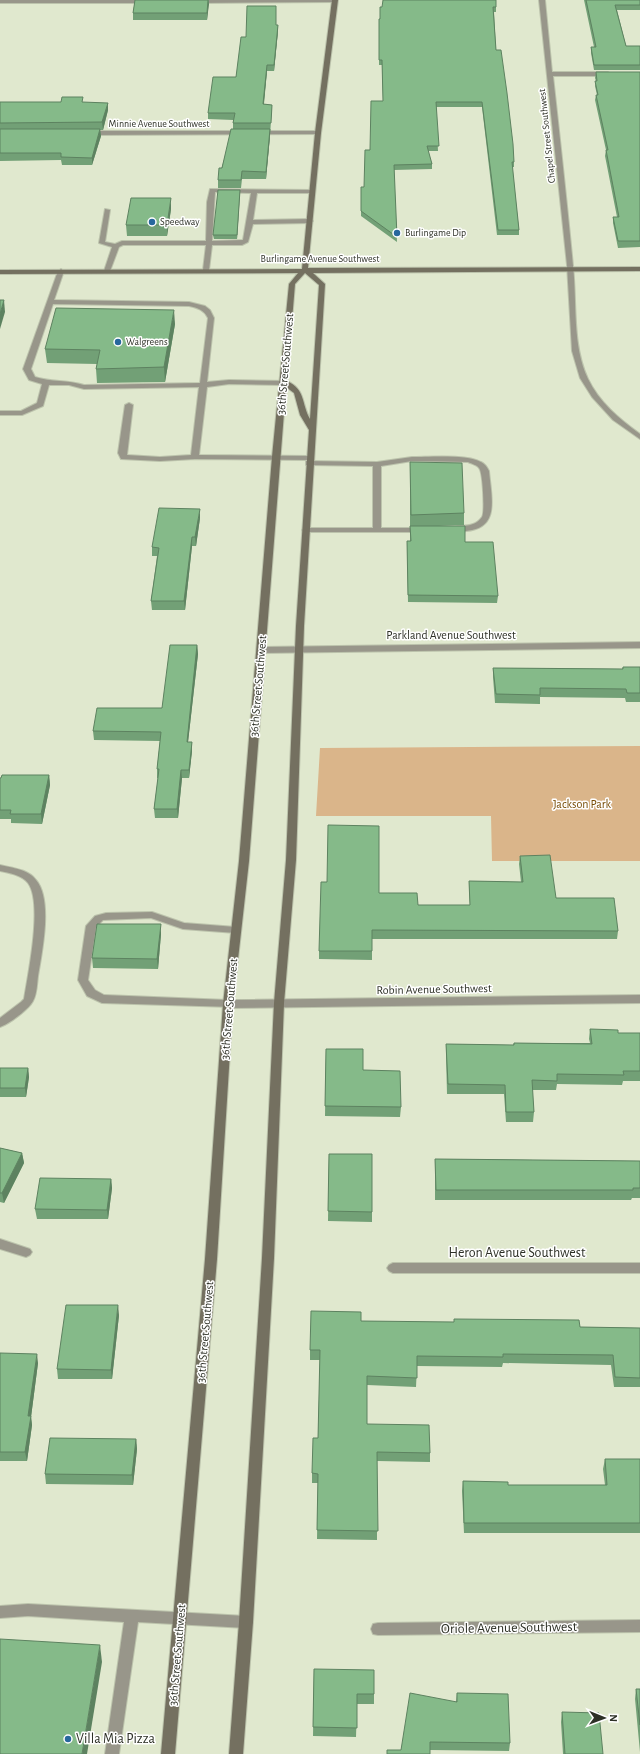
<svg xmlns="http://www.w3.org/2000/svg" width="640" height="1754" font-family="'Alegreya Sans',sans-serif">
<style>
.green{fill:#dab58a}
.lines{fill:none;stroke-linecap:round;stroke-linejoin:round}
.lane-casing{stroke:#bcc3ac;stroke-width:2}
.street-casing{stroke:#bcc3ac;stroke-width:2}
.secondary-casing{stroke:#bcc3ac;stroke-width:2}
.lane{fill:#98968a;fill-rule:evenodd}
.street{fill:#98968a;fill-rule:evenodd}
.secondary{fill:#747060;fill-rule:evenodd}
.wall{fill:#72a076}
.shaded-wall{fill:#5d8260}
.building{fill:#85ba89;stroke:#5d8260}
.poi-dot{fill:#27679d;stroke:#fff;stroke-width:1.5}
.labels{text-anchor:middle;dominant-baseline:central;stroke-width:3;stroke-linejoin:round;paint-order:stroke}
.far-street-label{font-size:10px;fill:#2d3026;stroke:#fff}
.far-poi-label{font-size:10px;fill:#2d3026;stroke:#fff;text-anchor:start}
.street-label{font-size:12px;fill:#2d3026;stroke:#fff}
.park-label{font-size:12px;fill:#774c05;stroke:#fff}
.near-street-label{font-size:14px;fill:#2d3026;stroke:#fff}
.near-poi-label{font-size:14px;fill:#2d3026;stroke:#fff;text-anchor:start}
</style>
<rect width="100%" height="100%" fill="#e0e8ce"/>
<polygon class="green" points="640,746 640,861 492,861 491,816 316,816 320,748"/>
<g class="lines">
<defs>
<g id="lane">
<path d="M210 189 314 190 315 191 312 193H257L253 220 310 219 313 221 310 223 253 224 248 242 242 245H212L209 270 206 272 203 270 206 245H123L119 247 110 271 105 272 104 271 112 247 99 243 105 209 110 210 105 242 115 244 122 241H206L207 202ZM215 192 251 193 243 240 212 241Z"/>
<path d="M61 269 64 271 54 300 189 302 205 306 210 310 214 318 207 382 229 380 287 381 288 383 284 385 229 384 207 387 199 455 310 456H313V460L195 459 160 461 121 459 118 453 125 405 129 403 133 405 127 455 160 457 191 455 199 387 84 389 69 385H49L43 406 22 415H0V411H21L37 403 42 384 29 380 23 369 58 271ZM53 304 189 306C198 308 204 310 208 318L200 383 84 385C68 380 51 382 35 377L31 369Z"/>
<path d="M412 457C429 457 467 454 481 462 485 464 487 467 489 471 491 496 501 528 466 531 460 532 452 534 448 530 457 522 472 531 482 517 485 513 483 472 479 468 477 465 472 464 468 462L412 461 381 466V528H427V532H306L302 530 306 528H373V466L309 465H306V461L377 462Z"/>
<polygon points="152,912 184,923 236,927 241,930 236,933 183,929 151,918 103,920 96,927 88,980 95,990 104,995 228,1000 232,1001 233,1004 232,1007 102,1003 87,996 78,980 86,926 95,916 106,913"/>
<polygon points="28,1604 246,1616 251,1617 253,1622 251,1627 246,1628 138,1622 119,1754 105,1754 124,1622 28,1616 0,1618 0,1606"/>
</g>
<g id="street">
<polygon points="0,0 149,0 150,1 147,3 0,3"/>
<polygon points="193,0 338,0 335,2 195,3"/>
<path d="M539 0H545L552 72H608L611 74 608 76H553C560 139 567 202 573 266 577 303 572 345 588 379 599 402 619 419 640 434V439L613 420 592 397 580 378 572 351 567 265Z"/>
<polygon points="318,131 321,133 320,134 88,135 85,133 88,131"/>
<polygon points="640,642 640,648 261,653 257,650 261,647"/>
<path d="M0 865C12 868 28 869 36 880 53 900 42 952 38 976 37 984 37 994 33 1001 29 1009 9 1024 0 1027V1018L21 1002 24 999C28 974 43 903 28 883 22 875 9 873 0 871Z"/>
<polygon points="640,995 640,1003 228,1008 224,1007 223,1004 224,1001 228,1000"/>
<polygon points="0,1239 30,1249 32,1252 30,1255 26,1257 0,1249"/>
<polygon points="393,1263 640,1263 640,1273 393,1273 389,1271 387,1268 389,1265"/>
<polygon points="640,1620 640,1632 378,1635 373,1634 371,1629 373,1624 378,1623"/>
</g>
<path id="secondary" d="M332 0H338L321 133 308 268 640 267V271L313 273 325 284 304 626 296 860 284 1003 274 1258 253 1622 243 1754H229L239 1622 262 1258 274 1003 286 860 296 626 309 430 300 415 294 393 286 387 249 861 233 1004 217 1259 175 1754H161L205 1259 223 1004 239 861 272 457 289 284 298 273 0 274V270L302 269 315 133ZM305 273 319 285 310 419C301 403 306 390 287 381L295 284Z"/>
</defs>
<use href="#lane" class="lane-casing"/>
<use href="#street" class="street-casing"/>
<use href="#secondary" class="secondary-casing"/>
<use href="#lane" class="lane"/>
<use href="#street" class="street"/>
<use href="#secondary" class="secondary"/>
</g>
<g class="wall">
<polygon points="135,0 209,0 207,20 133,20 133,13"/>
<polygon points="584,0 640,0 640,10 617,10 626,46 640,46 640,70 594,70 591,53 591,47 594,47"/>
<polygon points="382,7 496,7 496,12 494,12 496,50 514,162 514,167 512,167 519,230 519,235 497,235 482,107 436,107 438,151 428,151 432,164 432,169 394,170 397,242 361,216 361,187 364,187 370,150 383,101 382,65 379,65 379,24"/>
<polygon points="276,25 278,25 278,31 274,71 267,71 264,104 272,105 270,136 266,179 242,179 241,188 218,188 218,180 233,129 233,120 208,119 208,113 236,77 246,37"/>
<polygon points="596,72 640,72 640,247 618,248 613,223 613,217 617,217 605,156 606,150 595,100 596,95 597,95 595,86 596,81 595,78"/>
<polygon points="0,102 108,103 108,110 103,130 100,130 101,136 92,165 62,165 61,160 0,161"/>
<polygon points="240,190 237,239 214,239 213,235"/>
<polygon points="171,209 167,236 127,236 126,225"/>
<polygon points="175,324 165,382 97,383 96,369 97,364 47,363 45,349"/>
<polygon points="410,462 464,513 464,525 439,526 465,542 498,596 497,603 408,602 407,549 407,541 410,541"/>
<polygon points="200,518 196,546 192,546 185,610 152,610 151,601 157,556 152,556 152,547"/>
<polygon points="197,645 198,654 188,742 192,742 192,751 189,778 182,778 178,818 155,818 154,809 158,778 157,778 157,769 160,741 94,740 93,731 162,708"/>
<polygon points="623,667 640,667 640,702 626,702 625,698 540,697 540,704 495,703 493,677 493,668 622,669"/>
<polygon points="49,775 50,785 42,824 11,823 11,819 0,819 0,778"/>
<polygon points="520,856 556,898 618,931 617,939 372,939 372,960 319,959 319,951 379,893 418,905 470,905 469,890 469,881 521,882 519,864"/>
<polygon points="161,934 158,969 93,968 92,958"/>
<polygon points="590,1029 618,1033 640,1033 640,1081 623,1081 622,1085 557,1084 556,1090 532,1090 534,1112 533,1122 506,1122 504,1094 447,1094 446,1054 446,1044 513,1045 514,1043 590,1043 589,1039"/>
<polygon points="326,1049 363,1070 401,1107 400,1117 325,1116"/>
<polygon points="0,1068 28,1068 29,1077 26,1097 0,1097"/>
<polygon points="0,1148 22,1153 24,1163 4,1203 0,1202"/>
<polygon points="329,1154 372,1212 372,1222 328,1221"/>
<polygon points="435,1159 640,1161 640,1198 632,1198 631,1200 435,1200"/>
<polygon points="111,1179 112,1188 108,1219 37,1219 35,1209"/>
<polygon points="119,1315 112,1379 58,1379 57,1369"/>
<polygon points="361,1321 580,1327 640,1328 640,1387 614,1387 611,1365 503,1363 502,1367 417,1366 416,1387 367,1385 367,1424 430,1453 430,1462 377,1461 377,1540 317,1539 318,1483 312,1483 312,1473 318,1438 320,1360 310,1360 310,1350"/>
<polygon points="0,1353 38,1363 31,1417 32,1425 27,1461 0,1461"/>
<polygon points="136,1439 137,1449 133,1485 46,1484 45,1474"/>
<polygon points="605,1459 640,1459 640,1533 464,1533 462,1491 463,1481 508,1485 605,1485 603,1469"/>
<polygon points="314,1669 374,1694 374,1704 357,1704 356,1737 313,1736"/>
<polygon points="636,1689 640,1689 640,1752 635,1699"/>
<polygon points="457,1693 510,1743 509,1751 430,1750 401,1750 456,1702"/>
<polygon points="562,1712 603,1754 563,1754 561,1722"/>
</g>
<g class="shaded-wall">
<polygon points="208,0 209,4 207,20 207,13"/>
<polygon points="278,25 278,31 274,71 274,65"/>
<polygon points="267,65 267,71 263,111 263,104"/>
<polygon points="108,103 108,110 103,130 102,122"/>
<polygon points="100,129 101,136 92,165 92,158"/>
<polygon points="270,129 270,136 266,179 266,172"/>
<polygon points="240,190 240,194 237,239 237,235"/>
<polygon points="171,198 171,209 167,236 167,225"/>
<polygon points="4,300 5,312 0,329 0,314"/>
<polygon points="174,310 175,324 165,382 164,367"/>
<polygon points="200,509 200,518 196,546 195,537"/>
<polygon points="192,537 192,546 185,610 184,601"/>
<polygon points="197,645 198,654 187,751 187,742"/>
<polygon points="192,742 192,751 189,778 189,770"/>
<polygon points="181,770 182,778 178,818 177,809"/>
<polygon points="49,775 50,785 42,824 41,814"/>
<polygon points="161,924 161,934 158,969 157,959"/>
<polygon points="28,1068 29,1077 26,1097 25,1088"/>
<polygon points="22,1153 24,1163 4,1203 2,1193"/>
<polygon points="111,1179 112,1188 108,1219 107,1210"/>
<polygon points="118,1305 119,1315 112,1379 111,1370"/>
<polygon points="37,1354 38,1363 31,1417 32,1425 27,1461 25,1452 28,1416"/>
<polygon points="136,1439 137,1449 133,1485 132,1475"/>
<polygon points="100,1645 102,1662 87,1754 82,1754"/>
</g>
<g class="building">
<polygon points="135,0 208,0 207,13 133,13"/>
<polygon points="383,0 496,0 496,7 493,7 496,50 501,50 507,93 513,144 514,162 512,162 519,230 498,230 482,102 436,102 439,146 427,146 432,164 394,165 397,237 361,211 361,187 364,187 365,150 370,150 371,101 383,101 382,60 379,60 379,19 380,19 380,7 382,7"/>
<polygon points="586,0 640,0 640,5 615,5 626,46 640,46 640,65 594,65 591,47 596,47"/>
<polygon points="247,6 276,6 276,25 278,25 274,65 267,65 263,104 272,105 271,123 233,123 235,113 208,113 213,77 236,77 241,37 246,37"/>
<polygon points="596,72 640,72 640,241 618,241 613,217 619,217 606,150 608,150 596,95 598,95 595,81 597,81"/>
<polygon points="62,97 83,97 82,102 108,103 102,122 0,123 0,102 61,102"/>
<polygon points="0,129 100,129 92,158 61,157 61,153 0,153"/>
<polygon points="231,129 270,129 266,172 242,171 241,180 218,180 219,168 222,168"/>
<polygon points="218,190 240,190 237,235 213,235"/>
<polygon points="131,198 171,198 167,225 126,225"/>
<polygon points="0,300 4,300 0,314"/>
<polygon points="56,308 174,310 164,367 96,369 100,350 45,349"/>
<polygon points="410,462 462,463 464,513 411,515"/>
<polygon points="159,508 200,509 195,537 192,537 184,601 151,601 159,548 152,547"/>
<polygon points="410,526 465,526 465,542 493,542 498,596 408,595 407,541 411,541"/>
<polygon points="170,645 197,645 187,742 192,742 189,770 181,770 177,809 154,809 159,769 157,769 161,732 93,731 97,708 162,708"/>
<polygon points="623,667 640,667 640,693 627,693 626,689 540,688 540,695 496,694 493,668 623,669"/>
<polygon points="2,775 49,775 41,814 10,814 11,810 0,810 0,778 1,778"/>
<polygon points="328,825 379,826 379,893 417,893 418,905 470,905 469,881 523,882 520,856 550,855 556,898 614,898 618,931 372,930 372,951 319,951 321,882 327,882"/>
<polygon points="97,924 161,924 157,959 92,958"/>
<polygon points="590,1029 618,1030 618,1033 640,1033 640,1071 623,1071 624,1075 557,1074 557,1081 532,1080 534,1112 506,1112 505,1085 448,1084 446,1044 514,1045 514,1043 592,1044"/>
<polygon points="326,1049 363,1049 363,1070 400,1071 401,1107 325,1106"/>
<polygon points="0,1068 28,1068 25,1088 0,1088"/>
<polygon points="0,1148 22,1153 2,1193 0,1193"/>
<polygon points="329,1154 372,1154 372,1212 328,1211"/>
<polygon points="435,1159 640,1161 640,1188 633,1188 633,1190 436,1190"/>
<polygon points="40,1178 111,1179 107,1210 35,1209"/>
<polygon points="66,1305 118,1305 111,1370 57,1369"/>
<polygon points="311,1311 361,1312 361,1321 454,1322 454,1319 579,1320 580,1327 640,1328 640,1378 615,1377 613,1355 503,1354 503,1357 417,1356 417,1378 367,1376 367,1424 429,1425 430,1453 377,1452 378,1531 317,1530 318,1474 312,1473 313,1438 318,1438 320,1350 310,1350"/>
<polygon points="0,1353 37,1354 28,1416 31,1416 25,1452 0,1452"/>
<polygon points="50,1438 136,1439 132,1475 45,1474"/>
<polygon points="605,1459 640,1459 640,1523 464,1523 463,1481 508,1482 508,1485 607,1485"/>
<polygon points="0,1639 100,1645 82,1754 0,1754"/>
<polygon points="314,1669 374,1670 374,1694 357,1694 357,1728 313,1727"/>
<polygon points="636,1689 640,1689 640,1725"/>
<polygon points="410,1693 457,1702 457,1693 508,1694 510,1743 430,1742 430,1754 387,1754 387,1750 401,1750"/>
<polygon points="562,1712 599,1713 603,1754 565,1754"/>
</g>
<g class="poi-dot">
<circle cx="152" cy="222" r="4"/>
<circle cx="397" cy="233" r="4"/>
<circle cx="118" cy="342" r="4"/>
<circle cx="68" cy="1739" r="4"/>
</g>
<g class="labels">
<g class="far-street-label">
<text x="159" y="124">Minnie Avenue Southwest</text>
<text transform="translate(547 136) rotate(-96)">Chapel Street Southwest</text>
<text x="320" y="259">Burlingame Avenue Southwest</text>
</g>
<g class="far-poi-label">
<text x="160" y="222">Speedway</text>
<text x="405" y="233">Burlingame Dip</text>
<text x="126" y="342">Walgreens</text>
</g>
<g class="street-label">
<text transform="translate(285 364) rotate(-85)">36th Street Southwest</text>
<text x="451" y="635">Parkland Avenue Southwest</text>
<text transform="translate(258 686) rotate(-85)">36th Street Southwest</text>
<text transform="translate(434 989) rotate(-1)">Robin Avenue Southwest</text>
<text transform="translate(229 1009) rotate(-85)">36th Street Southwest</text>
<text transform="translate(205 1332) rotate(-85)">36th Street Southwest</text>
<text transform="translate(177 1655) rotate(-85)">36th Street Southwest</text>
</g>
<g class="park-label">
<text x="582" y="804">Jackson Park</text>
</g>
<g class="near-street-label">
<text x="517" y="1253">Heron Avenue Southwest</text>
<text transform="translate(509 1628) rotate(-1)">Oriole Avenue Southwest</text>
</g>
<g class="near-poi-label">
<text x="76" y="1739">Villa Mia Pizza</text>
</g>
</g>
<g transform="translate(604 1718) rotate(91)" stroke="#ffffff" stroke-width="3" paint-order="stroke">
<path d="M0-3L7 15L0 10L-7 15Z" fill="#2d3026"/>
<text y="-6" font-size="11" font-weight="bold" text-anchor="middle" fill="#2d3026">N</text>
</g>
</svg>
